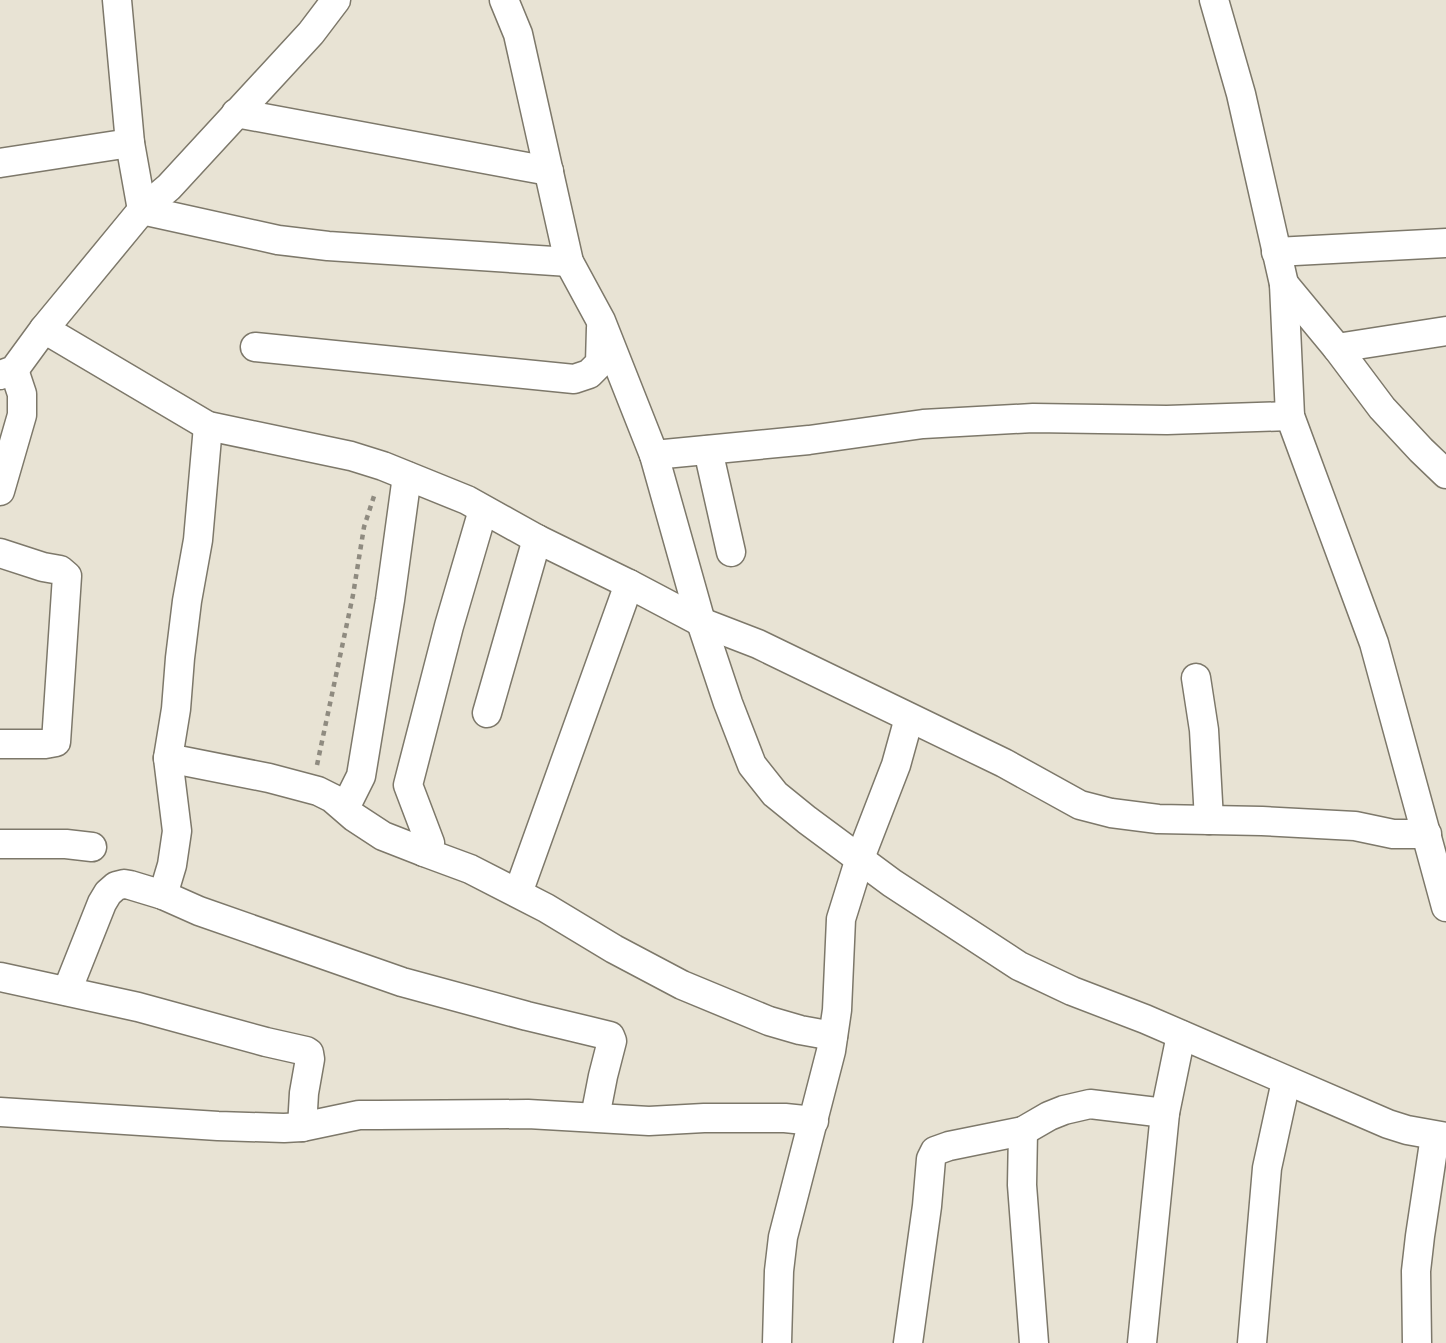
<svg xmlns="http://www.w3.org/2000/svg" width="1446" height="1343" font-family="Barlow,sans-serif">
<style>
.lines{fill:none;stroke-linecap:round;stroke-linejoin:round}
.minor-casing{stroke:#7d786a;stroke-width:31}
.path{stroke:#8f8b80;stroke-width:4.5;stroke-dasharray:5 5;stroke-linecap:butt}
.minor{stroke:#fff;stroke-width:28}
</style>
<rect width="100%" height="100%" fill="#e8e3d4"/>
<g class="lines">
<defs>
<g id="minor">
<polyline points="504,0 518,34 569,262 601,321 654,455 701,622 728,703 752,765 775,794 807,820 892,883 1019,966 1072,991 1145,1019 1388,1124 1407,1130 1446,1137"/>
<polyline points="1214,0 1241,94 1284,284 1290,416 1374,643 1446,907"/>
<polyline points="236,113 549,171"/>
<polyline points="130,143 142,210 278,240 328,246 569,262"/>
<polyline points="0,163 130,143 117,0"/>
<polyline points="1276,252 1446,243"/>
<polyline points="1284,284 1337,348 1382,408 1421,450 1446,474"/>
<polyline points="44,329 208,426 351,456 383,466 467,500 537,539 629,584 701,622 758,644 1004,763 1080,805 1111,813 1158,819 1262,821 1355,826 1393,834 1427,834"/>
<polyline points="255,347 574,379 589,374 600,363 601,328"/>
<polyline points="1337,348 1446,331"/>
<polyline points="0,375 14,370 44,329 142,210 169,187 311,33 336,0"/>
<polyline points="708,450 731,552"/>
<polyline points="654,455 809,440 923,424 1033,418 1167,420 1290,416"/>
<polyline points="0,491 22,415 22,394 14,370"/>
<polyline points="483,510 449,626 408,785 430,843 424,852 470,869 546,908 614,949 682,985 769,1021 800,1030 833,1036"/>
<polyline points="0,553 43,567 60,570 67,576 56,742 45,744 0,744"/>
<polyline points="1196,678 1204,730 1209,820"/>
<polyline points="487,713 537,539"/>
<polyline points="168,758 269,778 318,791 332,798 354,817 383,836 424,852"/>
<polyline points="345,808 361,776 390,600 407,476"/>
<polyline points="0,844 66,844 92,847"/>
<polyline points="518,893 629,584"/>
<polyline points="163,895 172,865 177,831 168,758 176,709 180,658 187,601 198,540 208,426"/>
<polyline points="0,977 138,1007 266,1042 306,1051 309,1053 310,1059 304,1093 302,1127"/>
<polyline points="67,991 102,903 108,893 116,886 124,884 130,885 163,895 199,911 402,982 527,1016 610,1036 612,1041 603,1076 595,1117"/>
<polyline points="0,1112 218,1126 284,1128 302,1127 359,1115 378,1115 528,1114 649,1121 704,1118 785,1118 814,1121"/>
<polyline points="1023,1131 1022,1185 1034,1343"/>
<polyline points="777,1343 779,1271 783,1237 831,1051 837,1010 841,919 860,858 896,765 909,718"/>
<polyline points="908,1343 927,1206 931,1159 935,1151 949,1146 1023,1131 1049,1116 1064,1110 1090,1104 1165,1113"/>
<polyline points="1142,1343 1165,1113 1181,1035"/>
<polyline points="1252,1343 1267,1168 1286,1081"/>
<polyline points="1417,1343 1416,1271 1420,1236 1435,1136"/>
</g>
</defs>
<use href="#minor" class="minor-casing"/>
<polyline class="path" points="317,765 353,595 364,527 375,493"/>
<use href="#minor" class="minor"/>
</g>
</svg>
